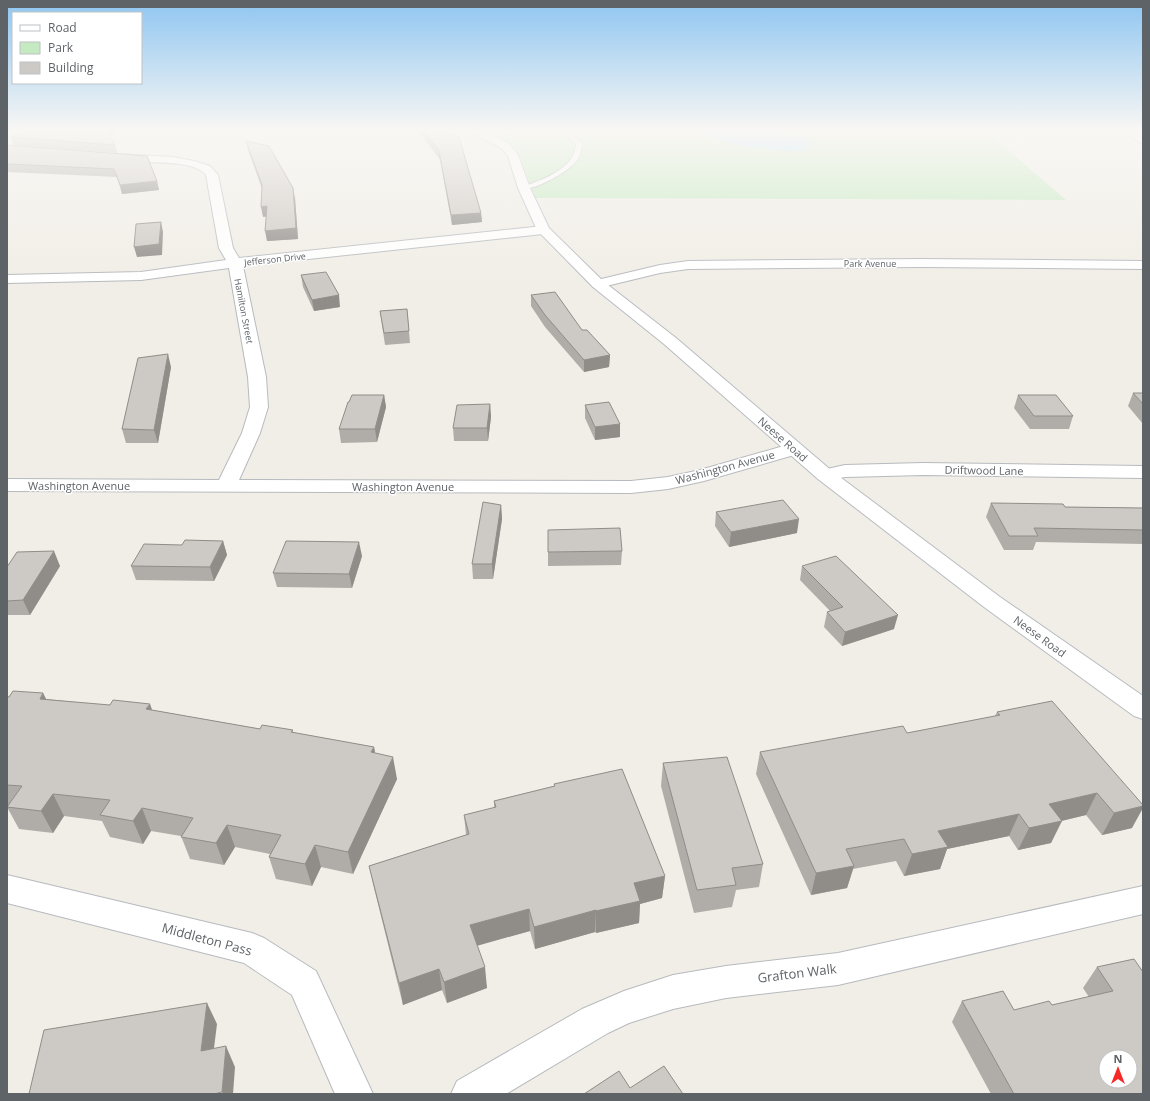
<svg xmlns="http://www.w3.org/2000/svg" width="1150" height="1101" font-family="'Open Sans',sans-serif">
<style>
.green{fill:#c5eac2}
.water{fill:#aae0ff}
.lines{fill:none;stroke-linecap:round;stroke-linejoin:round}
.lane-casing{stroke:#b7babe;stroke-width:2}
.street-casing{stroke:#b7babe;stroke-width:2}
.secondary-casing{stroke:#b8bcc1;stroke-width:2}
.lane{fill:#fff;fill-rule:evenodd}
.street{fill:#fff;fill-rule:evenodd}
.secondary{fill:#fff;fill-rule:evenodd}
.wall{fill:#b0ada9}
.shaded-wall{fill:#908d89}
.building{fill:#cdc9c4;stroke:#908d89;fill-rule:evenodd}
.labels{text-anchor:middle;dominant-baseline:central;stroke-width:3;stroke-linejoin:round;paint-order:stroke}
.far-street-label{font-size:9px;fill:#5e6368;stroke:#fff}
.street-label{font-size:11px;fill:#5e6368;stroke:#fff}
.near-street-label{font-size:13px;fill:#5e6368;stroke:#fff}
</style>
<rect width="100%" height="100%" fill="#f1eee7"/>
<path class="green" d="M480 129H984L1066 200 536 198C529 184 522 154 511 145 502 137 491 133 480 129Z"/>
<path class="water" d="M689 129H773L799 135 813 141 804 151C765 151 725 145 689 129Z"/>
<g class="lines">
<defs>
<path id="lane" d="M561 129H566L582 144C581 150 581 154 578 159 570 171 536 190 522 189V187C542 180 575 169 576 144Z"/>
<g id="street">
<polygon points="1121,129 1133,129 1143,135 1143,143 1139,142"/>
<path d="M118 154 173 157 194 161 210 166 218 175 233 248 239 258 543 226 548 227 549 230 548 233 543 234 243 266 266 377 268 407 260 433 239 480 631 481 668 477 700 470 794 443 801 445 804 449 801 453 704 481 668 489 631 493 7 491V479L219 480 242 433 250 407 248 377 229 268 141 280 7 283V275L141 272 226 260 219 248 206 175C192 157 136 165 114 159L113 157Z"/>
<polygon points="921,259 1143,261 1143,269 921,267 688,269 660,273 598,288 593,287 591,284 593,281 660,265 688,261"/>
<polygon points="923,463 1143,466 1143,478 923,475 845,477 825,481 818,479 815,475 818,471 845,465"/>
<polygon points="7,875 252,933 264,938 316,971 373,1094 335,1094 292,995 244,963 7,903"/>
<polygon points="1143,886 1143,914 838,985 726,998 673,1009 629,1023 608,1033 506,1094 451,1094 457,1081 582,1009 624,991 673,975 726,966 838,953"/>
</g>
<polygon id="secondary" points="465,129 479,129 509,144 518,155 530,188 549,228 603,281 676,338 832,471 1000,597 1143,696 1143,719 1134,716 984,607 818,479 664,344 593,287 537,230 518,188 508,156 501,148"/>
</defs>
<use href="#lane" class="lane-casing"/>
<use href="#street" class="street-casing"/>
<use href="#secondary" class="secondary-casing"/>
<use href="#lane" class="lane"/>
<use href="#street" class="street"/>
<use href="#secondary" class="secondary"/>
</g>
<g class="wall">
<polygon points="29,129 122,129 110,136 115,145 117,153 14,145 11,137"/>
<polygon points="417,129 437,129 481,213 482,222 452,225 440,160"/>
<polygon points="246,141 295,198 298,239 267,241 266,216 263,217 262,189 248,150"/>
<polygon points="7,145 147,156 157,181 159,190 122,194 117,177 7,172"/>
<polygon points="301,275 340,307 314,311 303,287"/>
<polygon points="531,295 582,330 610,355 609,367 584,372 545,327 531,306"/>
<polygon points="407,309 410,343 385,345 380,311"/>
<polygon points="171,367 158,443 126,443 122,429"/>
<polygon points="1133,393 1143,393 1143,424 1128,406"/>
<polygon points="384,395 386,407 377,442 341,443 339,429"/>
<polygon points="1018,395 1073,416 1069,429 1030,429 1014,408"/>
<polygon points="490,404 491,417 488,441 454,441 453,428"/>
<polygon points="585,405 620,437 595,440 585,418"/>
<polygon points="991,503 1065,507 1143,508 1143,544 1036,542 1033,550 1004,550 986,517"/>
<polygon points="501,505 502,519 493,579 473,579 472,564"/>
<polygon points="716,512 797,533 729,547 715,526"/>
<polygon points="223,541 227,555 214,581 136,580 131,566 182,545"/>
<polygon points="622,551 621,565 548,566 548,552"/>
<polygon points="362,556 352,588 277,587 273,573"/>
<polygon points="60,566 30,615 7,615 7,567"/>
<polygon points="802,566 894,629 842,646 824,627 827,612 830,611 800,580"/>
<polygon points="43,693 46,699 152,710 260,729 293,730 293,733 374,747 375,753 397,779 353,874 321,867 312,886 276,879 269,857 270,854 235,847 224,865 190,859 181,836 151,831 143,844 110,837 102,821 64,816 53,833 19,829 7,807 7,697"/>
<polygon points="1052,701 1132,828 1102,835 1086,815 1061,821 1051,843 1018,850 1009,836 947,849 940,869 904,876 896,861 853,869 847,888 811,895 756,774 760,752 907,733 995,716 997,712"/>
<polygon points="663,763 763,864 759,887 736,890 732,907 694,913 661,786"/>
<polygon points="554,784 665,876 662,898 640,904 639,923 596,933 595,932 535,949 530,931 477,945 487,988 447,1003 442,990 403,1005 374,888 369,866 466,835 464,815 494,808 494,801 554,786"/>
<polygon points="1134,959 1143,1094 991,1094 952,1022 962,1001 1014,1010 1052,1005 1089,997 1083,988 1097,967"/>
</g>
<g class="shaded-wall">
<polygon points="106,129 122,129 108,137"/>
<polygon points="157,181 159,190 122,194 120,185"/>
<polygon points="293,188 295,198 298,239 267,241 265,231"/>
<polygon points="267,206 269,216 263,217 261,207"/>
<polygon points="481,213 482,222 452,225 451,215"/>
<polygon points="161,222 163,232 162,255 137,257 134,247"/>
<polygon points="339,295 340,307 314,311 312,300"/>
<polygon points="168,354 171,367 158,443 154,430"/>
<polygon points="610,355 609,367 584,372 584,360"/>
<polygon points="384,395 386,407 377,442 375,429"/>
<polygon points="490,404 491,417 488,441 487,428"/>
<polygon points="620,424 620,437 595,440 595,427"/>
<polygon points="501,505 502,519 493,579 492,564"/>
<polygon points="799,519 797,533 729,547 731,532"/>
<polygon points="223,541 227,555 214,581 210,567"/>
<polygon points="359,542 362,556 352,588 349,574"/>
<polygon points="54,551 60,566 30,615 23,600"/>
<polygon points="898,615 894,629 842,646 845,632"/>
<polygon points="43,693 54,715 40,699"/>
<polygon points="150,704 158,726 146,709"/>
<polygon points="374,747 378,769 371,752"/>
<polygon points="393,757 397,779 353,874 348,852"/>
<polygon points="1097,793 1086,815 1057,822 1062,821 1051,843 1018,850 1029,828 1049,804"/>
<polygon points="53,794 64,816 53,833 41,811"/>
<polygon points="1143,806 1143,808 1132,828 1102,835 1114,813"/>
<polygon points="142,808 151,831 143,844 133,821"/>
<polygon points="1019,814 1009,836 947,849 940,869 904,876 912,854 938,831"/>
<polygon points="227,825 235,847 224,865 216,843"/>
<polygon points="315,845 321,867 312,886 305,864"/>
<polygon points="854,866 847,888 811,895 816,873"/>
<polygon points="665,876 662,898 640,904 639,923 596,933 596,911 634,883"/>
<polygon points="529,909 530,931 473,947 470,925"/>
<polygon points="596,910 595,932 535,949 534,927"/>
<polygon points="485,967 487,988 447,1003 444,982"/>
<polygon points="439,969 442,990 403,1005 399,983"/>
<polygon points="207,1003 217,1024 211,1072 201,1051"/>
<polygon points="226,1046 235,1067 233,1094 223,1094 222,1092"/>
</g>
<g class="building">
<polygon points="29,129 106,129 115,145 11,137"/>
<polygon points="422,129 437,129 459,137 481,213 451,215 439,151"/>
<polygon points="246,141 269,146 293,188 296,228 265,231 267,206 261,207 262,185"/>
<polygon points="7,145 147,156 157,181 120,185 114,169 7,164"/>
<polygon points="161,222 159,244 134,247 136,224"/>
<polygon points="326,272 339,295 312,300 301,275"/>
<polygon points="555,292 582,330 587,330 610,355 584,360 545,315 531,295"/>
<polygon points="407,309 409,331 384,333 380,311"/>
<polygon points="168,354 154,430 122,429 138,358"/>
<polygon points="1133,393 1143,393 1143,404"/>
<polygon points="352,395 384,395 375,429 339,429 348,402 349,402"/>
<polygon points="1018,395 1056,395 1073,416 1034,416"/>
<polygon points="609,402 620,424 595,427 585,405"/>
<polygon points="490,404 487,428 453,428 457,405"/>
<polygon points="783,500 799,519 731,532 716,512"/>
<polygon points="483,502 501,505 492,564 472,564"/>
<polygon points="991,503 1063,504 1065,507 1143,508 1143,530 1034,528 1038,536 1009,536"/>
<polygon points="620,528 622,551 548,552 548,530"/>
<polygon points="185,540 223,541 210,567 131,566 144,544 182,545"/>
<polygon points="286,541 359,542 349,574 273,573"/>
<polygon points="54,551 23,600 7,601 7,567 17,552"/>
<polygon points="836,556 898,615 845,632 827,612 843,607 802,566"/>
<polygon points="13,691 43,693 40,699 110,705 113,700 150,704 146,709 260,729 262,725 293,730 291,732 374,747 371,752 393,757 348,852 315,845 305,864 269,857 281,835 227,825 216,843 181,837 193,818 142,808 133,821 100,815 110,800 53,794 41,811 7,807 22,786 7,785 7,697 9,697"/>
<polygon points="1052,701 1143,805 1143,806 1114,813 1097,793 1049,804 1062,821 1029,828 1019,814 938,831 948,847 912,854 904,839 846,849 854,866 816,873 760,752 903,726 907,733 1000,715 997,712"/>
<polygon points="727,757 763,864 732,868 736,885 697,890 663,763"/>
<polygon points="622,769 665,876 634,883 640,901 596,911 596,910 534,927 529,909 470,925 485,967 444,982 439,969 399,983 369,866 469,834 464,815 496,807 494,801 555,786 554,784"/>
<path d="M1134 959 1143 972V1094H1014L962 1001 1003 991 1014 1010 1049 1001 1052 1005 1113 991 1097 967ZM1106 1057H1130V1081H1106Z"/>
<polygon points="207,1003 201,1051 226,1046 222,1092 214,1094 29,1094 44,1030"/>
<polygon points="664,1066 683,1094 584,1094 619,1071 630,1088"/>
</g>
<linearGradient id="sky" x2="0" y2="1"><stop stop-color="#8fc6f1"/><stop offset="0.46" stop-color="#f9f7f4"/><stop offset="1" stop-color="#f9f7f4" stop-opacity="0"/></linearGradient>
<rect width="1150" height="283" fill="url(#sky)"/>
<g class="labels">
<g class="far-street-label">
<text transform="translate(275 259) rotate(-6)">Jefferson Drive</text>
<text x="870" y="263">Park Avenue</text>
<text transform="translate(244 311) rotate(79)">Hamilton Street</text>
</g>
<g class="street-label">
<text transform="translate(783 439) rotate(41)">Neese Road</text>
<text transform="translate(725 467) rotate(-15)">Washington Avenue</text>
<text transform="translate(984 470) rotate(1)">Driftwood Lane</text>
<text x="79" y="485">Washington Avenue</text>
<text x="403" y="486">Washington Avenue</text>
<text transform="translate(1040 636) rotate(36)">Neese Road</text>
</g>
<g class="near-street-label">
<text transform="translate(207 939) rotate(15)">Middleton Pass</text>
<text transform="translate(797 973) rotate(-7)">Grafton Walk</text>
</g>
</g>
<rect width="1150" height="1101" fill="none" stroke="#5e6368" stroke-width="16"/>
<rect x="12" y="12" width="130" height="72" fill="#ffffff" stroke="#bfc1c3"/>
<rect x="20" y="25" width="20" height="6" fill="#ffffff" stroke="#bfc1c3"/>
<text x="48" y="32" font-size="12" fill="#5e6368">Road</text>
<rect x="20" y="42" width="20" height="12" fill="#c5eac2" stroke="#bfc1c3"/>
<text x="48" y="52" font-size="12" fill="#5e6368">Park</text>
<rect x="20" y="62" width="20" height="12" fill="#cdc9c4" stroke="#bfc1c3"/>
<text x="48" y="72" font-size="12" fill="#5e6368">Building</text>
<g transform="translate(1118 1069)"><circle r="19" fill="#ffffff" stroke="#bfc1c3"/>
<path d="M0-3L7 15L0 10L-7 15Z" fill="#f62928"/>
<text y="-6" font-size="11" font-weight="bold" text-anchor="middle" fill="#5e6368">N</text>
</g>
</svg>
